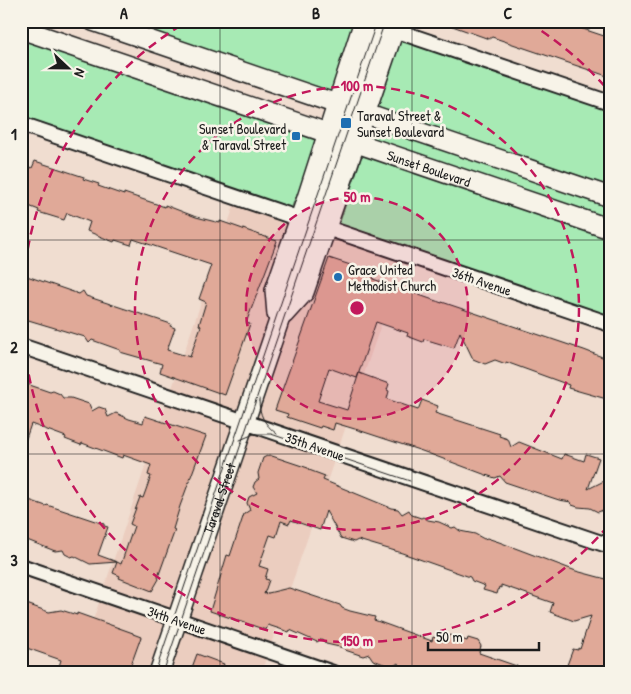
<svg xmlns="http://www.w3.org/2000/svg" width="631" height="694" font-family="'Patrick Hand',sans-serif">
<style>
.built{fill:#ebcdbf}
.green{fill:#a7eab4;stroke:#628368}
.building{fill:#e0a998;stroke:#1c1c1c}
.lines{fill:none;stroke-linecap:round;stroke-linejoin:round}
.street-casing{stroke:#1c1c1c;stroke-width:18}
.secondary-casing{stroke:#1c1c1c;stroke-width:22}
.street{stroke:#f7f3e8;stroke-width:14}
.secondary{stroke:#f7f3e8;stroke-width:19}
.tram{stroke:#1c1c1c;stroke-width:1}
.grid{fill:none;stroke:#1c1c1c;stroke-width:1;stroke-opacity:0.55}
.ring{fill:none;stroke:#c2185b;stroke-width:2.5;stroke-dasharray:9 6}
.poi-dot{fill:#1f6fb2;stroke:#f7f3e8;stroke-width:2}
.labels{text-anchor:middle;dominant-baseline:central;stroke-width:5;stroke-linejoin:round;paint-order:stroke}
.poi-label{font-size:14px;fill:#1c1c1c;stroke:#f7f3e8;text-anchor:start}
.street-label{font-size:14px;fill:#1c1c1c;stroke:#f7f3e8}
.centre{fill:#c2185b;stroke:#f7f3e8;stroke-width:2.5}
.ring-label{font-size:15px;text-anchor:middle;font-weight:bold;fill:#c2185b;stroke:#f7f3e8;stroke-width:5;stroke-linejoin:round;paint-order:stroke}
.neatline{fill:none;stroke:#1c1c1c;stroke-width:2}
.grid-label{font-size:16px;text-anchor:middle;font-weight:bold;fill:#1c1c1c}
</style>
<rect width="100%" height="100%" fill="#f0ddd0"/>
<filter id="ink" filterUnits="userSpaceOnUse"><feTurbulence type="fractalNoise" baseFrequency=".02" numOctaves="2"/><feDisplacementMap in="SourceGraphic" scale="10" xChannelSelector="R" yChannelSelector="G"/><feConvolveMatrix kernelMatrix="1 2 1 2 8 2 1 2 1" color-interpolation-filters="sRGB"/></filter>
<g filter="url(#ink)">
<polygon class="built" points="237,197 405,255 261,673 75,673"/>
<g class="green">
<polygon points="93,21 354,21 328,101"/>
<polygon points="21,29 318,130 300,195 295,198 289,215 21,124"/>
<polygon points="403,32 610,103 610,324 337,231"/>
</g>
<g class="building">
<polygon points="444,21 579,21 577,27 610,38 610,77 492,37 489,39 444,23"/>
<polygon points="35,161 84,177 83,179 99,184 98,186 124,195 124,193 165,207 165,205 196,217 220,223 220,221 277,241 246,323 250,324 225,395 160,372 162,364 120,352 120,350 92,340 89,343 85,337 25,319 21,316 21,274 79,294 83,291 86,296 171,324 170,326 175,328 167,350 190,357 201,326 199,325 206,302 199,299 211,265 133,239 131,245 115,240 114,242 87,231 90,222 67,213 64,220 38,212 39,210 21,203 21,164 32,168"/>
<polygon points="329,258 375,273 373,279 442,303 442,302 584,350 610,360 610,400 568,388 569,385 506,362 506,364 495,360 485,364 473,359 460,332 454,348 424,339 423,342 407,336 408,333 376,322 357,378 329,368 318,401 347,410 359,373 389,384 387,390 389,391 387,399 418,410 422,400 438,406 435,413 500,434 499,436 508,439 511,447 519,442 562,459 564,454 584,461 586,454 599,458 588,489 610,478 610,503 606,502 603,510 598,512 590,508 578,507 572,505 571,502 559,500 505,482 500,476 495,478 486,475 422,451 358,430 335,423 333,430 321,426 320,428 287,417 288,414 275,410"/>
<polygon points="21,382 50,392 53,391 60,394 63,398 71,398 89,404 92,411 99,407 105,409 108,417 116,413 129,419 143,423 145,416 206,436 180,506 173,529 175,530 158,577 159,579 152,591 119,578 120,576 113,573 117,562 121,564 134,526 130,524 140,497 143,498 151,476 148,475 151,465 123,455 122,458 82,443 81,445 78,444 65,439 66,437 31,424 23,447 21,447"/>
<polygon points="269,455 308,468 309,470 325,476 323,480 391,508 398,509 402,514 409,510 412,515 421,518 423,517 428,520 439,522 452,528 455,527 460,531 475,534 484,539 487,538 499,542 576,571 606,579 610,583 610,664 607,673 596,673 583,668 582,673 564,673 573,649 578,650 578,648 580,649 591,616 574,621 550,612 553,603 501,585 501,588 499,587 497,594 483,590 485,586 472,581 470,577 402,553 358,540 354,542 341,538 326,511 320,530 291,520 289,524 281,521 276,537 270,535 259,566 268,569 265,579 269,580 264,594 289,588 340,605 342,608 350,611 375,617 374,620 432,641 433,637 447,642 449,635 467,641 468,638 478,641 481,646 479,653 531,671 530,673 410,673 403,671 398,663 392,667 373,660 369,654 363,656 345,650 344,648 326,644 322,639 317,642 290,630 289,632 268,625 266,630 210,611 227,555 230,556 244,514 250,510 247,503 249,497 257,493 253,487 255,482 259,479 258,473 263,458"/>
<polygon points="29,500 46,506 47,505 104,524 104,526 108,527 98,555 117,562 90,564 74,556 71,557 65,554 63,550 55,551 27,540 21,541 21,502"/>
<polygon points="21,602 49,612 61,610 77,615 77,613 133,633 133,634 141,637 128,673 57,673 61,660 21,646"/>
<polygon points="197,654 224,664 221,673 190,673"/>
</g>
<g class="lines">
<defs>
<g id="street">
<polyline points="394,30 610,103"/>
<polyline points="21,124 300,219"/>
<polyline points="327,228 610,324"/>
<polyline points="21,346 610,546"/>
<polyline points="21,566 333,673"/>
</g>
<g id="secondary">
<polyline points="93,21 610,197"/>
<path id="s1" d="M21 29 610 229"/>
<polyline points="277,314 275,290 307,198 364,21"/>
<polyline points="284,314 304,292 397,21"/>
<path id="s2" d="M159 673 381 21"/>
</g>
</defs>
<use href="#street" class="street-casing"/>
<use href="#secondary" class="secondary-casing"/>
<use href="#street" class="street"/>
<use href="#secondary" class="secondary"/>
<g class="tram">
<path d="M259 399C259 415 264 424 277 434"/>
<polyline points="240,440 254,434 271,434 410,481"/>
<polyline points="155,673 377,21"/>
<polyline points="163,673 385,21"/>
</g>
</g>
</g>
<path class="grid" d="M220 21V673M412 21V673M21 240H610M21 454H610"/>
<circle cx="357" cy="308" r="111" fill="#c2185b" fill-opacity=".12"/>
<g class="ring">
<circle cx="357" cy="308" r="111"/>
<circle cx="357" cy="308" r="222"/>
<path d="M608 526A333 333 0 1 1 185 23M529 23A333 333 0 0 1 608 90"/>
</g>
<g class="poi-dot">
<rect x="340" y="117" width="12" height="12" rx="2.5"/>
<rect x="291" y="131" width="10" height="10" rx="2.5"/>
<circle cx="338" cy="277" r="5"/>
</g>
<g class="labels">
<g class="poi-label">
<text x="357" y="115">Taraval Street &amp;<tspan x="357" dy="16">Sunset Boulevard</tspan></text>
<text x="286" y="128" text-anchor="end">Sunset Boulevard<tspan x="286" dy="16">&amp; Taraval Street</tspan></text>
<text x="348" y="269">Grace United<tspan x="348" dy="16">Methodist Church</tspan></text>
</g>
<g class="street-label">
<text stroke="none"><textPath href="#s1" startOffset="431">Sunset Boulevard</textPath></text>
<text transform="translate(482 281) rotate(19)">36th Avenue</text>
<text transform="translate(315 446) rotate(19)">35th Avenue</text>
<text stroke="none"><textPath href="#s2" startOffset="185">Taraval Street</textPath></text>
<text transform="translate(177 620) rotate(19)">34th Avenue</text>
</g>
</g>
<circle cx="357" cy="308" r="8" class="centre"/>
<g class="ring-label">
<text x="357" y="91">100 m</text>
<text x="357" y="202">50 m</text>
<text x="357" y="646">150 m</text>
</g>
<rect width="631" height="694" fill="none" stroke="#f7f3e8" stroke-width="55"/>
<g transform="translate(68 68) rotate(112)" stroke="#f7f3e8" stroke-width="4" paint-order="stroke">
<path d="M0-4L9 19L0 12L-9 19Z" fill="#1c1c1c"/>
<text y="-8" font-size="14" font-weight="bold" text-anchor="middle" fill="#1c1c1c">N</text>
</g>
<path d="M428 642v8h111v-8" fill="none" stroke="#1c1c1c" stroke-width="2.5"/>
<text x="436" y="642" font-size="15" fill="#1c1c1c" stroke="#f7f3e8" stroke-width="4" paint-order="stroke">50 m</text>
<rect x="28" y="28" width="576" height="638" class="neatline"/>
<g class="grid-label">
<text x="124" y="19">A</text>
<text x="316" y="19">B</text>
<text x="508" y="19">C</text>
<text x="14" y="140">1</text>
<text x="14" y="353">2</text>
<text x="14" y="566">3</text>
</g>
</svg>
